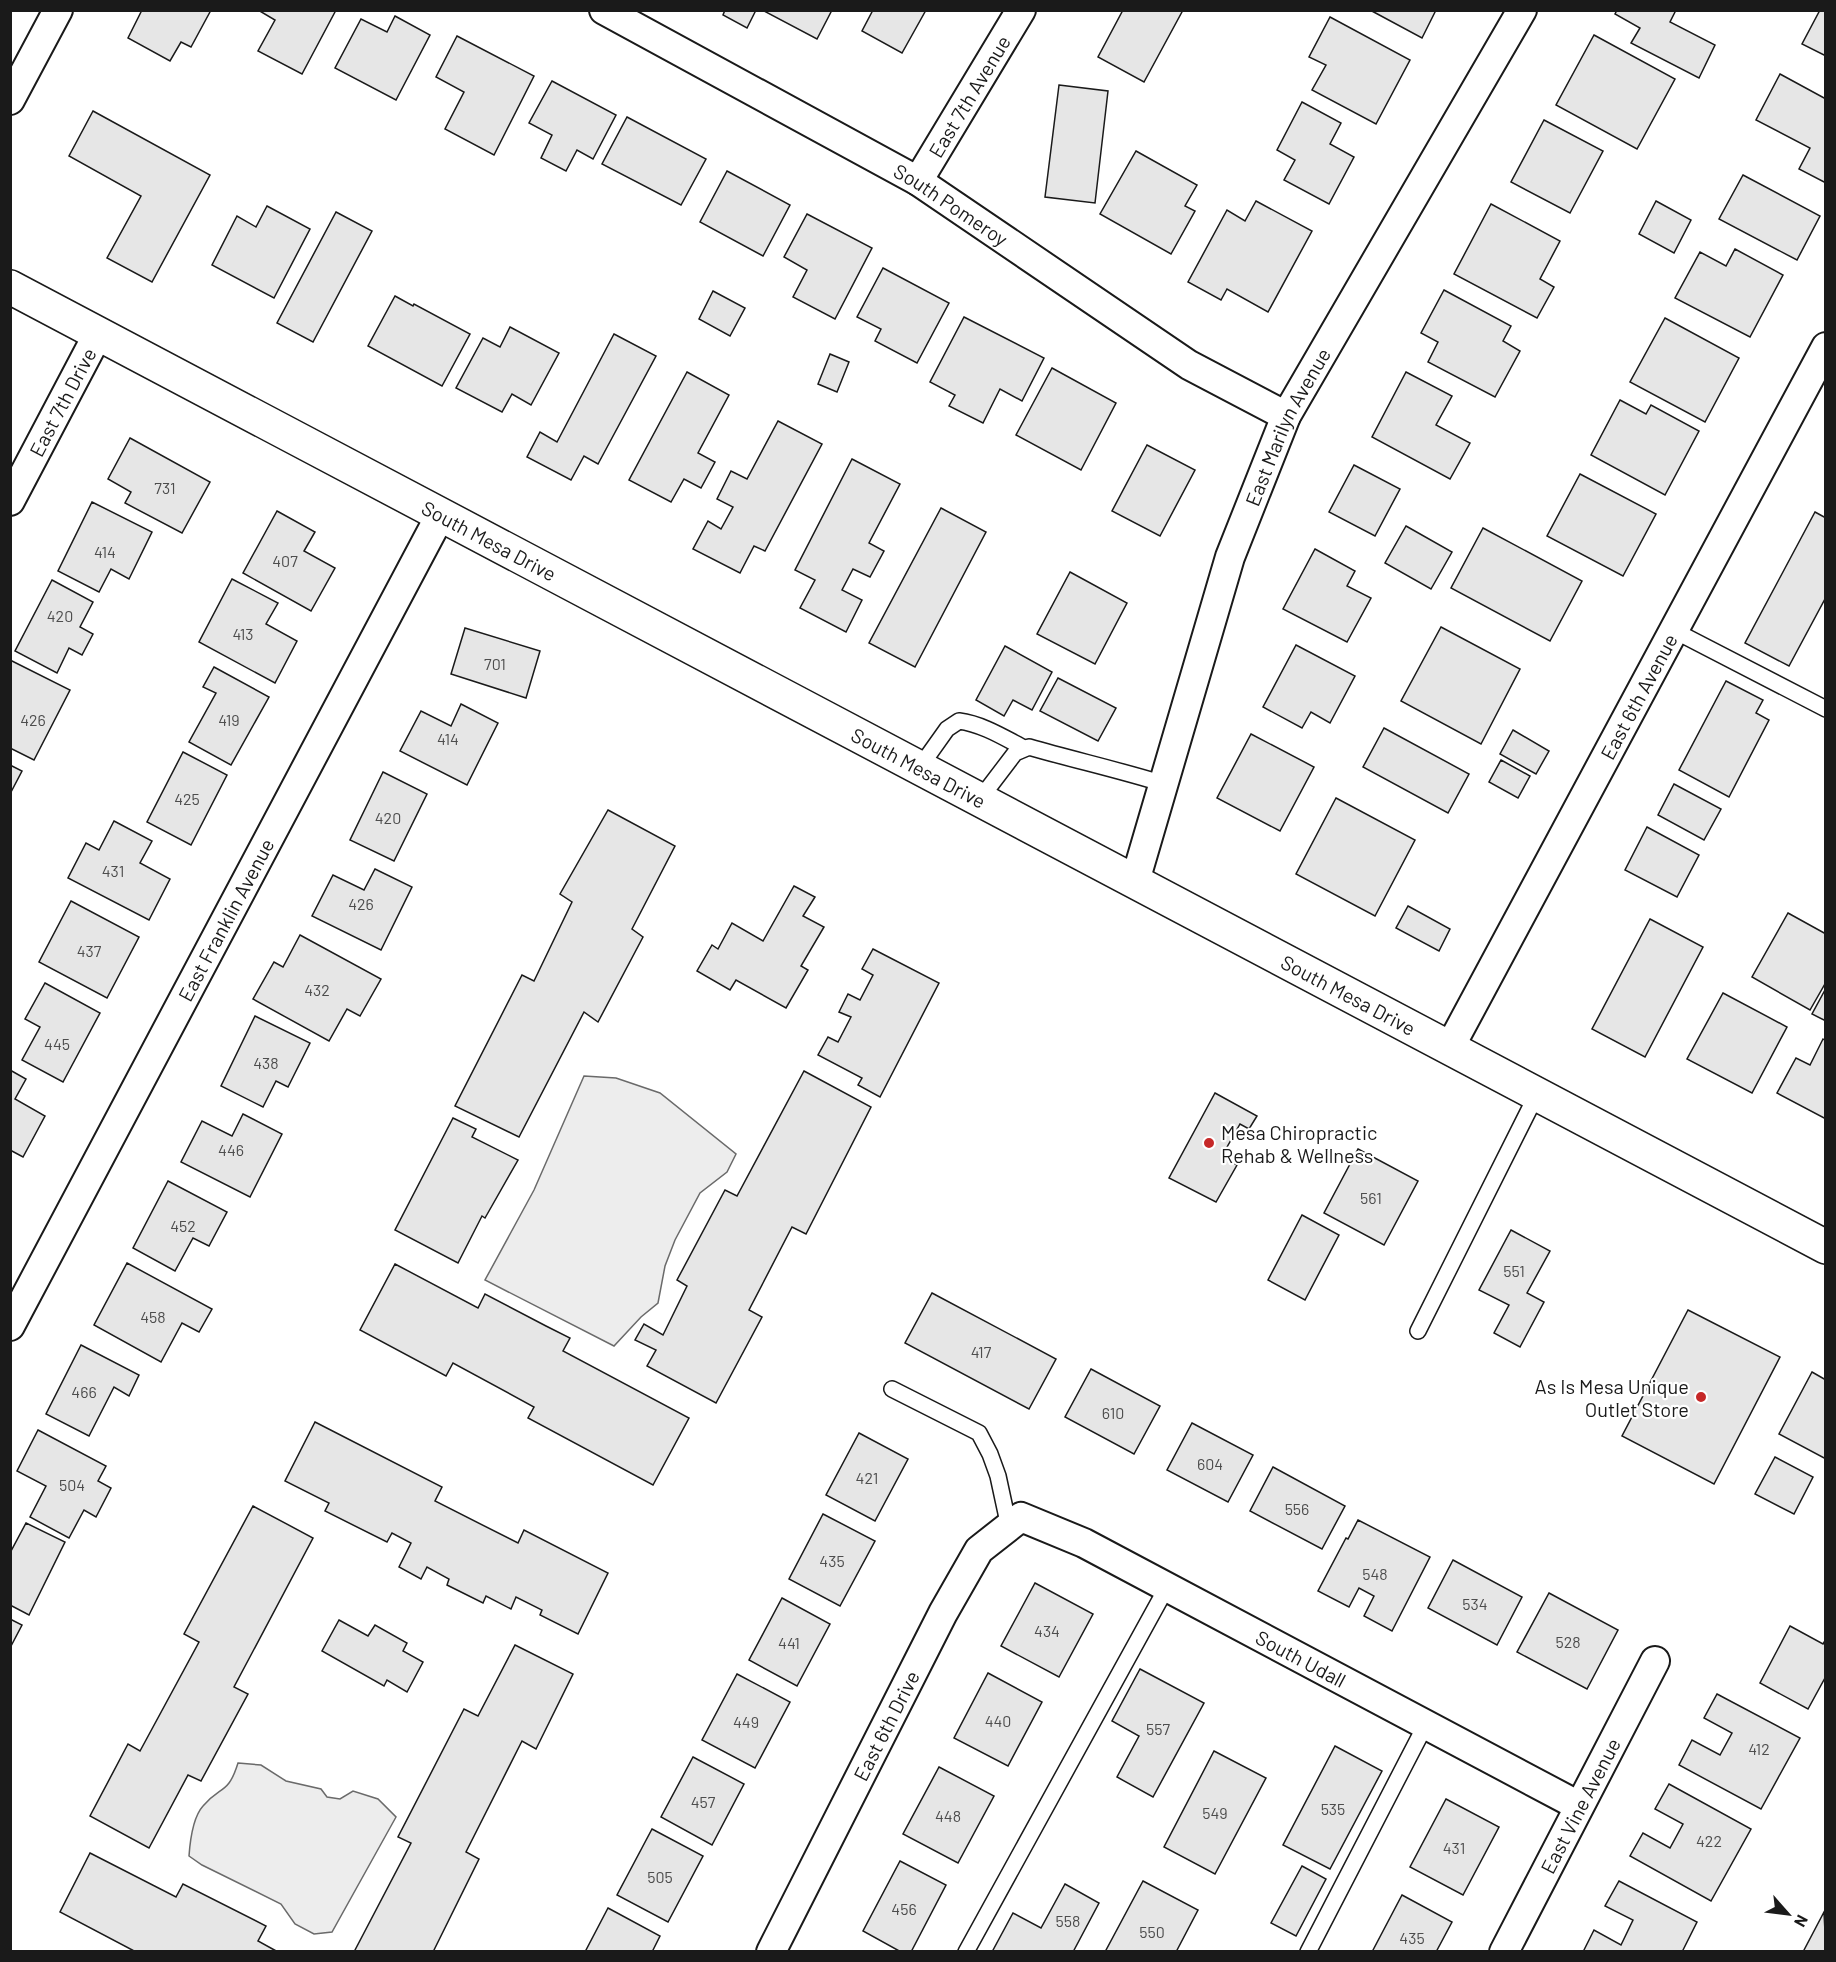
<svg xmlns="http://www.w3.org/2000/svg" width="1836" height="1962" font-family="Barlow,sans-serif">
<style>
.green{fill:#ededed;stroke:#6a6a6a;stroke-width:1.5}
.building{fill:#e6e6e6;stroke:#1a1a1a;stroke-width:1.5}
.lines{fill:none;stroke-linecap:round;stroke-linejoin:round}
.lane-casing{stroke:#1a1a1a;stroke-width:18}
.street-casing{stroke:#1a1a1a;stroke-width:32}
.secondary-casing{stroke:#1a1a1a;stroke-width:36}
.lane{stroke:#fff;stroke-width:15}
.street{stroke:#fff;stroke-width:28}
.secondary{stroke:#fff;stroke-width:33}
.poi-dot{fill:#c62828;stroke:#fff;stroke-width:2}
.labels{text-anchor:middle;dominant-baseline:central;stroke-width:4.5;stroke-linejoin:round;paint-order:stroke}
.number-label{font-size:16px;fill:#4d4d4d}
.street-label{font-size:20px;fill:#1a1a1a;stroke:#fff}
.poi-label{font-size:20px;fill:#1a1a1a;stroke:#fff;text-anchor:start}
</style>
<rect width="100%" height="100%" fill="#fff"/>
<g class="green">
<polygon points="584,1076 616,1078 660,1093 736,1154 727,1172 700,1193 675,1240 665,1266 658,1303 641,1317 614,1346 485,1280 534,1190"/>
<path d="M238 1763 261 1765 286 1781 321 1789 327 1797 340 1799 353 1791 378 1799 396 1817 332 1932 314 1934 295 1924 281 1904 202 1865 189 1856C190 1842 193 1817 203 1806 221 1785 228 1795 238 1763Z"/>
</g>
<g class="building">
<polygon points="142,10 211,10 191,47 181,42 170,61 128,38"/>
<polygon points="258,10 336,10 302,74 258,51 275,20"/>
<polygon points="725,10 756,10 747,28 723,15"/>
<polygon points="762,10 832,10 817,39"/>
<polygon points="873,10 926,10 902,53 862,31"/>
<polygon points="1123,10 1183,10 1144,82 1098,57"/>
<polygon points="1370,10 1436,10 1422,38"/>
<polygon points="1617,10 1676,10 1670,22 1715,45 1699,78 1631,43 1640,28 1615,14"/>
<polygon points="1820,10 1826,10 1826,56 1802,44"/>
<polygon points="395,16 430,35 396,100 335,68 361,19 387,32"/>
<polygon points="1330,17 1410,60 1376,124 1312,90 1326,65 1309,57"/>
<polygon points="1594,35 1675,79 1637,149 1556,105"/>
<polygon points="457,36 534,76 494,155 445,129 464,92 436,77"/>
<polygon points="1780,74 1826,99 1826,183 1799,169 1810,148 1756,120"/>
<polygon points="552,81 616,115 593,159 577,150 566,171 541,158 552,135 529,123"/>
<polygon points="1059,85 1108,91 1095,203 1045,197"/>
<polygon points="1302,102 1341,123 1330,144 1354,157 1329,204 1284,180 1295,160 1277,150"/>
<polygon points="93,111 210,175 152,282 107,258 141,196 69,156"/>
<polygon points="627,117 706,159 681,205 602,164"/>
<polygon points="1544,120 1603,151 1570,213 1511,182"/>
<polygon points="1136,151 1197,185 1185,206 1195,211 1171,254 1100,214"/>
<polygon points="727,171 790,205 763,256 700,222"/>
<polygon points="1743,175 1820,216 1797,260 1719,219"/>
<polygon points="1256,201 1312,231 1268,312 1227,289 1221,300 1188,282 1227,210 1245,221"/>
<polygon points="1656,201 1691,220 1674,253 1639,234"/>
<polygon points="1491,204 1560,241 1540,279 1554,287 1537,318 1454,274"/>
<polygon points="267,206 310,229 274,298 212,265 237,216 256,227"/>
<polygon points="336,212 372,231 313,342 277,323"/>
<polygon points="807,214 872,248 835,319 793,297 807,270 784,257"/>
<polygon points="1735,249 1783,275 1750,337 1675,298 1700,252 1726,266"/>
<polygon points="883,268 949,303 917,363 875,341 881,329 857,317"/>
<polygon points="1444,290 1511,326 1503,341 1520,351 1495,397 1428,362 1438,342 1421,333"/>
<polygon points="713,291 745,308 730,336 699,319"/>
<polygon points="395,296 413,306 414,304 470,334 442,386 368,346"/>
<polygon points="964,317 1044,358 1022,401 1000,389 983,423 949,406 955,395 930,382"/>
<polygon points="1665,318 1739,358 1705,422 1630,382"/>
<polygon points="510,327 559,353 531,405 512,394 502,412 456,388 483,338 500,347"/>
<polygon points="614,334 656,356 598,464 584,456 571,480 527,457 540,432 557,442"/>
<polygon points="830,354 849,362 837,392 818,384"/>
<polygon points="1052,368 1116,403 1081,470 1016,435"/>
<polygon points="687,372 729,395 698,453 715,462 701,488 684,479 671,502 629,480"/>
<polygon points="1406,372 1452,396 1436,425 1470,443 1450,479 1372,437"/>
<polygon points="1620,400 1646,414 1651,405 1699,431 1665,495 1591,455"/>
<polygon points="778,421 822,444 765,551 754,546 740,573 693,549 708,521 721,529 733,507 717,499 731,471 747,479"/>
<polygon points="130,438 210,482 182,533 125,503 131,492 108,479"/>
<polygon points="1147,445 1195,470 1160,536 1112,511"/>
<polygon points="852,459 900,484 869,543 884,551 870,577 853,569 842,590 862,600 846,632 800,608 815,580 795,570"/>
<polygon points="1354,465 1400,489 1375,536 1329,512"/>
<polygon points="1580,474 1656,514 1623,576 1547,536"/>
<polygon points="92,502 152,532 129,579 111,569 99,592 58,571"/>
<polygon points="941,508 986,532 915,667 869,643"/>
<polygon points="277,511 315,532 304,551 335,568 311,611 243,573"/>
<polygon points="1815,512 1826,518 1826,597 1789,666 1745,643"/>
<polygon points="1406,526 1452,552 1431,589 1385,563"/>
<polygon points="1483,528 1582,581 1550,641 1451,588"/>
<polygon points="1315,549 1355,571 1347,586 1371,598 1347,642 1283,609"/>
<polygon points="1070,572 1127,603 1095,664 1037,634"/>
<polygon points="232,579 278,603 266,624 297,641 275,683 199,642"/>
<polygon points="52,580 93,602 80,627 93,634 82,655 69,648 57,673 15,651"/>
<polygon points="1441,627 1520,669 1481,744 1401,701"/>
<polygon points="465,628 540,651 526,698 451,674"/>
<polygon points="1296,645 1355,676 1330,723 1311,712 1302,728 1263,707"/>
<polygon points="1005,646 1052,672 1032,710 1013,700 1004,716 976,700"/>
<polygon points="10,660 70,690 34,760 10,748"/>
<polygon points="214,667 269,697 231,765 189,742 216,693 203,687"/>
<polygon points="1058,678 1116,708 1098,741 1040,711"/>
<polygon points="1726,681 1763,700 1756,713 1769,720 1729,797 1679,770"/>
<polygon points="461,704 498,723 467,785 400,751 421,711 451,726"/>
<polygon points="1384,728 1469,774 1448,813 1363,767"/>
<polygon points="1513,730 1549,751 1536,774 1500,754"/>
<polygon points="1251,734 1314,767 1280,831 1217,798"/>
<polygon points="183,752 227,775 191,845 147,822"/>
<polygon points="1501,760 1530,776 1518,798 1489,782"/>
<polygon points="10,765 22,771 10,794"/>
<polygon points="383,772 427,794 394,861 350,840"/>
<polygon points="1674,784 1721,809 1704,840 1658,815"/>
<polygon points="1336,798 1415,840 1375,916 1296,874"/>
<polygon points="608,810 675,846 632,929 643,937 598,1022 584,1012 519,1137 455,1106 522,975 534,981 572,902 560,894"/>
<polygon points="114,821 152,841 140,863 170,879 149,920 68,878 86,843 99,850"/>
<polygon points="1647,827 1699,855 1677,897 1625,870"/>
<polygon points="375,869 412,887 381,950 312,916 333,875 364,890"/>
<polygon points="794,886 815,897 803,916 824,927 801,966 808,970 786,1008 736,980 730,990 697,971 712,945 718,949 732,923 763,941"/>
<polygon points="71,901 139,937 107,998 39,962"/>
<polygon points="1408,906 1450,929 1439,951 1396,928"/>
<polygon points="1788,913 1826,934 1826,982 1810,1010 1752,977"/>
<polygon points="1650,919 1703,947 1645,1057 1592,1029"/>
<polygon points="300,935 381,979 360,1016 347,1009 329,1041 253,999 274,962 283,967"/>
<polygon points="873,949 939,983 880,1097 858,1085 862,1078 818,1055 828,1037 838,1042 851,1017 839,1012 848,994 860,1000 873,975 862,969"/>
<polygon points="45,983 100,1013 63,1082 22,1060 40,1027 25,1019"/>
<polygon points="1825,990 1826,990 1826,1021 1812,1014"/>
<polygon points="1723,993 1787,1027 1752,1093 1687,1059"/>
<polygon points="255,1016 310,1043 288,1087 276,1081 263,1107 221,1086"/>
<polygon points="1823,1039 1826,1041 1826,1119 1777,1093 1796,1058 1810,1065"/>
<polygon points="10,1070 26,1079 15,1099 45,1116 23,1157 10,1150"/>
<polygon points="804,1071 871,1107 806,1234 792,1227 749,1310 762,1317 716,1403 647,1366 656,1350 635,1340 644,1324 663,1335 687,1286 677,1280 725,1190 737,1196"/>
<polygon points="1215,1093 1257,1116 1249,1129 1240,1124 1222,1156 1237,1165 1216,1202 1169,1178"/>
<polygon points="243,1114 282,1134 250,1197 181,1162 202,1121 232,1136"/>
<polygon points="453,1118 476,1129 472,1137 518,1160 485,1218 482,1216 458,1263 395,1230"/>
<polygon points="1358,1149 1418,1181 1384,1245 1324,1213"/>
<polygon points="168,1181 227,1212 209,1246 193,1238 175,1271 133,1248"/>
<polygon points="1302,1215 1339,1235 1305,1300 1268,1280"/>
<polygon points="1511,1230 1550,1251 1527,1293 1544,1302 1520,1347 1494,1333 1509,1305 1479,1290"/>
<polygon points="127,1263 212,1309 199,1332 182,1323 161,1362 94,1325"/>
<polygon points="395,1264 478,1308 485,1294 546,1326 570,1338 563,1351 689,1418 653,1485 528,1418 534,1407 453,1363 446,1376 360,1330"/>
<polygon points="932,1293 1056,1359 1029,1409 905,1343"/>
<polygon points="1688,1310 1780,1357 1714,1484 1622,1436"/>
<polygon points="81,1345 139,1375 129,1396 114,1387 89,1436 46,1414"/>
<polygon points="1091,1369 1160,1406 1134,1454 1065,1417"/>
<polygon points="1812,1372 1826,1380 1826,1459 1779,1434"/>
<polygon points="315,1422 442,1487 435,1501 518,1543 524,1530 608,1573 578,1634 540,1615 542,1610 516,1597 511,1609 486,1596 483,1603 447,1585 449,1579 427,1567 421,1579 399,1567 411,1543 392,1533 387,1542 325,1511 329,1503 285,1481"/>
<polygon points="1192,1423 1253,1455 1228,1502 1167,1470"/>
<polygon points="38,1430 106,1466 98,1481 111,1488 96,1517 84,1510 69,1538 30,1517 46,1486 17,1471"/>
<polygon points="859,1433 908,1459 875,1521 826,1495"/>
<polygon points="1775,1457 1813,1477 1794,1514 1755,1494"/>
<polygon points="1273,1467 1345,1506 1322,1549 1250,1511"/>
<polygon points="253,1506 313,1538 234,1687 248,1694 201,1781 188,1775 149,1848 90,1816 128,1744 140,1751 199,1642 184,1634"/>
<polygon points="823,1514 875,1541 840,1606 789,1579"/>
<polygon points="1358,1520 1430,1557 1392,1631 1364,1616 1374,1596 1359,1588 1349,1607 1318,1591 1346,1538 1348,1539"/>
<polygon points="26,1523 65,1542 29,1615 10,1605 10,1553"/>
<polygon points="1453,1560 1522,1597 1497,1645 1428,1608"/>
<polygon points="1035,1583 1093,1614 1059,1677 1001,1646"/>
<polygon points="1549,1593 1618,1630 1587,1689 1517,1652"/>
<polygon points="782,1598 830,1624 797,1686 749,1660"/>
<polygon points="10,1619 22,1625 10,1648"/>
<polygon points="339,1620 368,1636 375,1625 407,1643 403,1651 423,1662 407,1692 387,1680 384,1686 322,1651"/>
<polygon points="1790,1626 1823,1644 1826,1639 1826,1676 1808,1709 1760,1683"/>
<polygon points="515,1645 573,1674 536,1749 522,1741 466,1852 479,1859 433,1952 354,1952 411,1843 398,1837 464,1709 478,1716"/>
<polygon points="1140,1669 1204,1703 1153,1797 1117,1777 1139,1736 1112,1721"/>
<polygon points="988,1673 1042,1702 1008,1766 954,1738"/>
<polygon points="737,1674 790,1702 755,1768 702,1740"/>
<polygon points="1717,1694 1800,1738 1761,1809 1679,1765 1692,1740 1720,1755 1732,1733 1704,1718"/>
<polygon points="1335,1746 1382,1771 1330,1869 1283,1845"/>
<polygon points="1214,1751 1266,1778 1215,1874 1164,1847"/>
<polygon points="693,1757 744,1784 712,1845 661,1817"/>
<polygon points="939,1767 994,1796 958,1863 903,1834"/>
<polygon points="1669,1784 1751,1829 1711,1901 1630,1856 1643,1833 1670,1848 1683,1824 1655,1809"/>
<polygon points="1446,1799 1499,1827 1463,1895 1410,1867"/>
<polygon points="652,1829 703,1856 668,1922 617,1895"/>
<polygon points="90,1853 176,1897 183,1884 266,1926 258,1941 278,1952 136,1952 60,1912"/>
<polygon points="900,1861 946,1885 911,1952 901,1952 863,1931"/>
<polygon points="1302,1866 1326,1879 1296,1936 1271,1923"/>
<polygon points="1143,1881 1198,1910 1176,1952 1105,1952"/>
<polygon points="1619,1881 1697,1922 1682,1952 1583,1952 1594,1930 1621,1945 1633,1920 1605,1906"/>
<polygon points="1065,1884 1099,1903 1073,1952 992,1952 1013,1913 1041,1928"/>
<polygon points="1402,1895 1452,1922 1436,1952 1372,1952"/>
<polygon points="608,1908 660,1936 652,1952 585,1952"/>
<polygon points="1824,1912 1826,1952 1803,1952"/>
</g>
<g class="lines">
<defs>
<g id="lane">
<polyline points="1673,630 1826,709"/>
<path d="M920 767 947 729 959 721C982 724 1003 737 1024 748"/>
<path d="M980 799 1015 753 1029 747C1074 760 1119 770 1164 784"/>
<polyline points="1418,1331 1537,1094"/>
<polyline points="892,1389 979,1433 990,1454 998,1476 1009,1527"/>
<polyline points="966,1952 1167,1587"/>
<polyline points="1308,1952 1425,1726"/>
</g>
<g id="street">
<path id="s1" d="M604 10 918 181 1189 365 1286 416"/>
<polyline points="10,100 58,10"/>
<path id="s2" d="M918 181 1021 10"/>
<path id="s3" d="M10 501 98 334"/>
<path id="s4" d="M1135 881 1230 557 1286 416 1522 10"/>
<path id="s5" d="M1450 1047 1826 347"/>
<path id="s6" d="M10 1326 441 514"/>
<path id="s7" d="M771 1952 943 1613 979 1550 1021 1517 1084 1543 1579 1806"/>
<path id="s8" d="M1504 1952 1655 1661"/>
</g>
<g id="secondary">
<path id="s9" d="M10 287 1826 1247"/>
</g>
</defs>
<use href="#lane" class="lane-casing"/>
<use href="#street" class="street-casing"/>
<use href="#secondary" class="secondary-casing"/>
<use href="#lane" class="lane"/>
<use href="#street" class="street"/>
<use href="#secondary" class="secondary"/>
</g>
<g class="poi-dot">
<circle cx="1209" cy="1143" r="6"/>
<circle cx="1701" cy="1397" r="6"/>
</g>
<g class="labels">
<g class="number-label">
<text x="165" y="487">731</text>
<text x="105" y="551">414</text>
<text x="285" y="560">407</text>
<text x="60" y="615">420</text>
<text x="243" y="633">413</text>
<text x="495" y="663">701</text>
<text x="33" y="719">426</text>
<text x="229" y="719">419</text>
<text x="448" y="738">414</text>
<text x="187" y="798">425</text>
<text x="388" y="817">420</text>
<text x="113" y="870">431</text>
<text x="361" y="903">426</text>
<text x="89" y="950">437</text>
<text x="317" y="989">432</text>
<text x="57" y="1043">445</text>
<text x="266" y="1062">438</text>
<text x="231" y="1149">446</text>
<text x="1371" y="1197">561</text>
<text x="183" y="1225">452</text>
<text x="1514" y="1270">551</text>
<text x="153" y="1316">458</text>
<text x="981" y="1351">417</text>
<text x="84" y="1391">466</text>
<text x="1113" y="1412">610</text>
<text x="1210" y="1463">604</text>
<text x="867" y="1477">421</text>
<text x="72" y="1484">504</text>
<text x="1297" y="1508">556</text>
<text x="832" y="1560">435</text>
<text x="1375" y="1573">548</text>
<text x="1475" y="1603">534</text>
<text x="1047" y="1630">434</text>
<text x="1568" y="1641">528</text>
<text x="789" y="1642">441</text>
<text x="998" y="1720">440</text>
<text x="746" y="1721">449</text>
<text x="1158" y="1728">557</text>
<text x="1759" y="1748">412</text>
<text x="703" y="1801">457</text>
<text x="1333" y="1808">535</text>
<text x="1215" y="1812">549</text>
<text x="948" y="1815">448</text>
<text x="1709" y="1840">422</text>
<text x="1454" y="1847">431</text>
<text x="660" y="1876">505</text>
<text x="904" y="1908">456</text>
<text x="1068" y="1920">558</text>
<text x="1152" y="1931">550</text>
<text x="1412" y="1937">435</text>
</g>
<g class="street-label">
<text stroke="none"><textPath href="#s2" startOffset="99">East 7th Avenue</textPath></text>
<text stroke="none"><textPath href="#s1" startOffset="398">South Pomeroy</textPath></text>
<text stroke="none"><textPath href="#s3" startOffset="112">East 7th Drive</textPath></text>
<text stroke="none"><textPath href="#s4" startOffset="480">East Marilyn Avenue</textPath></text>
<text stroke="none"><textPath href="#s9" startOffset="542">South Mesa Drive</textPath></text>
<text stroke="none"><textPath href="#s5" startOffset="398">East 6th Avenue</textPath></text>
<text stroke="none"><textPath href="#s9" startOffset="1028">South Mesa Drive</textPath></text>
<text stroke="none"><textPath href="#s6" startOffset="460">East Franklin Avenue</textPath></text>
<text stroke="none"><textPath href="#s9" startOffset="1514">South Mesa Drive</textPath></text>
<text stroke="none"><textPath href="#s7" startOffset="820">South Udall</textPath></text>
<text stroke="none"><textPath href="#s7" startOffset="254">East 6th Drive</textPath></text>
<text stroke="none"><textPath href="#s8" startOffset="165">East Vine Avenue</textPath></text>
</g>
<g class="poi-label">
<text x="1221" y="1132">Mesa Chiropractic<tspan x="1221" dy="23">Rehab &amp; Wellness</tspan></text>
<text x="1689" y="1386" text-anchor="end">As Is Mesa Unique<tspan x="1689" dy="23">Outlet Store</tspan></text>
</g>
</g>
<rect width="1836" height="1962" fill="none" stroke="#1a1a1a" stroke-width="24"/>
<g transform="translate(1788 1914) rotate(118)" stroke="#ffffff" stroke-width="4.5" paint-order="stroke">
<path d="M0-4.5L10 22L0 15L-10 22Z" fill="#1a1a1a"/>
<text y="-9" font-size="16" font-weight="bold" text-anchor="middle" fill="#1a1a1a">N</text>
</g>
</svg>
